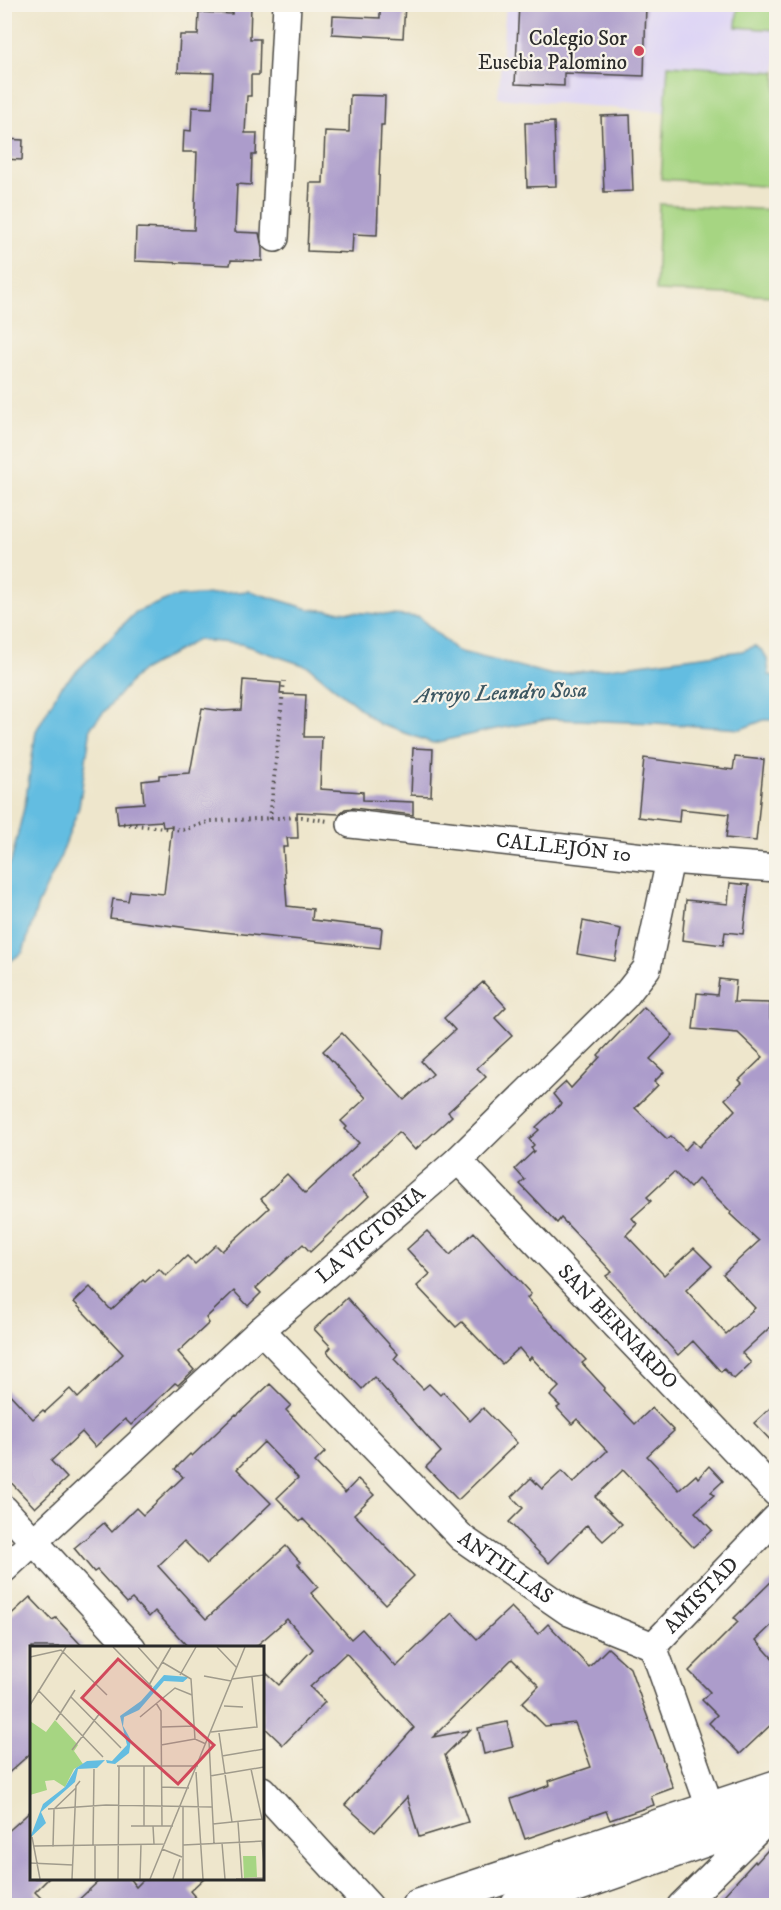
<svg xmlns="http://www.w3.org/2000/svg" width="781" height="1910" font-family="'IM FELL DW Pica',serif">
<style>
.built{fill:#ded5f5}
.green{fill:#a6d582;stroke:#688056;stroke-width:1.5}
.water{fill:#63bde1;stroke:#477486;stroke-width:1.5}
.building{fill:#ac9ccb;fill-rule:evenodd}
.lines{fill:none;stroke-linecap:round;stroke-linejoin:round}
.minor-casing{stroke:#484743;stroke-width:30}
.primary-casing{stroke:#484743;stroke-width:36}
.path{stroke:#484743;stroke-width:4;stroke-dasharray:1.5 4.5;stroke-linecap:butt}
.minor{stroke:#fff;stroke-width:27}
.primary{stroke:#fff;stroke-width:33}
.poi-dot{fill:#d1495b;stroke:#f7f3e8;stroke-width:2}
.labels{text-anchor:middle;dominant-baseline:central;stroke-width:4.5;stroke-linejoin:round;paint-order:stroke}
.poi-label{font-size:21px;fill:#2b2b2b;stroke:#f7f3e8;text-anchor:end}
.street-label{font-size:21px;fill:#2b2b2b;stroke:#f7f3e8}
.water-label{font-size:22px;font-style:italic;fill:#3c5762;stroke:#f7f3e8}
.inset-road{fill:none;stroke:#a09b8c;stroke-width:1.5}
.view{fill:#d1495b;fill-opacity:0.15;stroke:#d1495b;stroke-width:3}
.inset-edge{fill:none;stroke:#2b2b2b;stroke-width:3}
</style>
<rect width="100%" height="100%" fill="#f7f3e8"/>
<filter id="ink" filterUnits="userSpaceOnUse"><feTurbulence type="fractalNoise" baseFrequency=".0167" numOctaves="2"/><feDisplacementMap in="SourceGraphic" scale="12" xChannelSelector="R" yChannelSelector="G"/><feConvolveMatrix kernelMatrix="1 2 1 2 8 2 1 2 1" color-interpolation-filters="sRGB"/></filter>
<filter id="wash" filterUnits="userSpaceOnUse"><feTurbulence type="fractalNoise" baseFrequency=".008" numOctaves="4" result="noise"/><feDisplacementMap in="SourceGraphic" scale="24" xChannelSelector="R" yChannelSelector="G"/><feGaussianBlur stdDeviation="1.35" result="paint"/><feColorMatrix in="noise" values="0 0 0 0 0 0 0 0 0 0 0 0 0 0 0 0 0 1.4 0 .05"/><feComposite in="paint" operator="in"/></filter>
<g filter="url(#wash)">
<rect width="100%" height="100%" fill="#eee6cc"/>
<polygon class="built" points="506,5 776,5 776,122 498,98"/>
<g class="green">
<polygon points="738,5 776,5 776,30 736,27"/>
<polygon points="668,65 776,72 776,187 661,179"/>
<polygon points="659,204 776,210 776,296 656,291"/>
</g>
<path class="water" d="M249 591 309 609 419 617 457 651 553 675 742 651 755 646C768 652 768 662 769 675L776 676V720H764L741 729 654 723 550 719 491 730 433 743 379 724 309 667 241 644 197 640 138 673 91 727 79 807 59 861 38 904 23 952 5 965V870L11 862 25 804 36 731 60 688 136 612 173 597Z"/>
<g id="blocks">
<g class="building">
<polygon points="233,4 251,4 250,39 260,39 259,75 251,75 251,96 247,96 245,133 257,133 256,155 252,155 251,185 237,184 235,232 259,233 262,247 262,261 231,260 230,265 135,261 136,228 194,230 197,152 183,152 184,130 191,131 192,107 212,108 214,73 178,72 180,35 198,35 199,12 232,14"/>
<polygon points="380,4 405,4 403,38 332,34 333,16 380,18"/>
<polygon points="519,4 646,4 644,76 564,73 564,86 515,84"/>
<polygon points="350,95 385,96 384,125 381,125 377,235 353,234 352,253 307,251 310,183 323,183 325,131 349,132"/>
<polygon points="630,115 633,191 604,192 601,116"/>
<polygon points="554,122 556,186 527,187 525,123"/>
<polygon points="4,139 23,140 22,160 4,159"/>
<polygon points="243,680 281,683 280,694 306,695 304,737 322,737 320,789 363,792 363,800 413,802 413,815 353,808 345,809 339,814 297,812 298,838 287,838 288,847 283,847 287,906 313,909 312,920 382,928 380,948 213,931 110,918 113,899 128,901 130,891 164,894 172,826 163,827 162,821 118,824 116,805 144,803 142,781 159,779 159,775 190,773 202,708 223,711 241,710"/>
<polygon points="413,748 433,749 431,796 411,795"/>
<polygon points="735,757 764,760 756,841 726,838 729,814 680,809 679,822 638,817 644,758 733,770"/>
<polygon points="730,883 749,885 743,934 725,932 723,945 682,940 686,900 728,904"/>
<polygon points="583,921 621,929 615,961 577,954"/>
<path d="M719 979 736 981 734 1002 770 1003V1019L777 1025V1321L742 1353 751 1363 734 1379 724 1369 721 1372 693 1341 678 1355 606 1276 612 1272 561 1218 557 1223 520 1184 525 1180 515 1169 534 1151 531 1148 534 1145 529 1139 539 1130 536 1127 561 1104 553 1094 566 1082 571 1088 600 1057 598 1055 644 1007 673 1035 650 1059 664 1072 654 1082 658 1085 635 1108 667 1139 671 1136 685 1150 693 1141 699 1147 735 1110 725 1099 742 1083 739 1080 763 1057 738 1033 693 1029 697 993 717 995ZM674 1172 690 1188 698 1179 731 1212 730 1214 759 1241 723 1274 755 1308 726 1334 686 1290 712 1266 694 1248 664 1275 626 1235 637 1224 632 1218 651 1201 647 1197Z"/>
<polygon points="483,982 506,1007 495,1018 512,1036 477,1068 486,1077 448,1112 452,1116 415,1150 399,1132 351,1177 369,1196 310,1252 303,1244 256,1288 261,1293 248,1306 234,1291 206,1318 209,1323 178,1352 194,1370 178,1385 175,1383 131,1425 125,1419 95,1447 82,1432 51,1461 67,1478 35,1508 4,1475 4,1388 33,1419 43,1410 45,1412 70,1389 78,1398 123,1354 74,1302 90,1287 111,1310 143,1280 145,1282 159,1269 166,1276 187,1256 195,1264 216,1245 222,1251 269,1208 261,1199 287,1174 305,1193 359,1143 345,1129 347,1127 341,1121 366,1098 323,1051 342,1033 404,1100 433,1074 421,1061 455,1030 444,1018"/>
<polygon points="427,1231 450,1255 474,1232 531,1294 527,1298 586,1360 582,1363 605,1388 603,1390 635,1424 652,1408 674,1431 647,1456 679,1490 696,1475 698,1478 709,1466 723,1481 711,1492 714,1495 695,1512 712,1530 693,1547 680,1533 681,1532 623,1470 595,1497 622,1524 603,1541 587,1525 549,1563 509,1522 523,1508 512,1497 531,1478 542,1489 562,1471 573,1483 607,1451 577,1419 572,1424 557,1408 560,1406 550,1396 559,1387 531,1357 529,1360 519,1348 502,1364 462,1322 456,1327 417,1286 430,1274 407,1249"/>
<polygon points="347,1298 398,1354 394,1359 423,1389 429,1384 440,1395 443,1392 470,1421 483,1408 517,1443 458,1500 426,1467 441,1452 374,1377 362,1389 327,1352 331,1347 314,1329"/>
<polygon points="270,1384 291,1405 286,1410 325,1452 315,1462 345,1493 358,1479 374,1495 354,1514 414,1576 385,1604 303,1519 300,1522 277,1498 298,1478 264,1442 237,1469 271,1503 207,1564 184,1541 158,1566 206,1619 286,1546 300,1562 298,1564 318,1587 311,1593 351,1639 362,1629 396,1667 452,1613 477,1639 511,1607 538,1634 548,1624 589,1667 608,1648 630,1668 673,1788 651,1796 654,1805 610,1820 606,1811 525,1839 511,1799 550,1785 549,1781 591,1767 575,1723 545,1726 522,1703 539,1686 512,1659 433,1737 470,1730 445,1755 468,1822 419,1837 407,1797 375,1832 345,1805 414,1728 346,1653 310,1687 325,1702 283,1745 262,1725 262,1669 279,1685 313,1649 287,1619 255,1647 188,1647 155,1611 149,1617 132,1599 127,1603 97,1570 94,1572 74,1548 104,1523 112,1532 136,1508 143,1515 183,1477 175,1469 190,1454 192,1456 236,1414 237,1415"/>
<polygon points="777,1402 777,1447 754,1423"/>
<polygon points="777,1576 777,1620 756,1640 777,1663 777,1719 740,1754 709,1723 717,1715 702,1700 710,1692 689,1671 738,1622 734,1618"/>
<polygon points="30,1597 52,1620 56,1618 83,1647 32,1647 32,1752 4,1777 4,1621"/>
<polygon points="507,1722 513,1747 484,1754 478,1728"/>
<polygon points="32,1810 32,1878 49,1878 35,1892 48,1905 4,1905 4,1835"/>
<polygon points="777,1840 777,1905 715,1905 755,1861 756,1863"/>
<polygon points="102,1878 129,1878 136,1887 145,1878 204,1878 190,1891 202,1905 73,1905"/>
</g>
</g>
</g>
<g filter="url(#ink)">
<use href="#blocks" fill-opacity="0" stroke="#484743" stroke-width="1.5"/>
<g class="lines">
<defs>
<g id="minor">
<polyline points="275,238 287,4"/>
<path id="s1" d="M351 824 670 860 776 868"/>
<path id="s2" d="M458 1160 776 1493"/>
<path id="s3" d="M261 1330 462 1538 569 1612 653 1646 711 1810"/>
<polyline points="4,1509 132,1648"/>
<path id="s4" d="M4 1569 261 1330 458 1160 625 996 647 968 670 860"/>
<path id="s5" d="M653 1646 776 1518"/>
<polyline points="262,1790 369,1906"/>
<polyline points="681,1906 770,1818"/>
</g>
<g id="primary">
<polyline points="418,1906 776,1787"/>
<polyline points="517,1906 776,1815"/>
</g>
</defs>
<use href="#minor" class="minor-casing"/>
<use href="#primary" class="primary-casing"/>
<g class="path">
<polyline points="270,819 284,681"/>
<polyline points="117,823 183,830 211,821 302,817 328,821"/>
<polyline points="774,845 776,794"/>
</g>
<use href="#minor" class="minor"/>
<use href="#primary" class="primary"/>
</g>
</g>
<circle class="poi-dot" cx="639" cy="51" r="6"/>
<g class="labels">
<g class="poi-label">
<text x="627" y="39">Colegio Sor<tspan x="627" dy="24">Eusebia Palomino</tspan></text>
</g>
<g class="street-label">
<text stroke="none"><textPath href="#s1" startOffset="214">CALLEJÓN 10</textPath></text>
<text stroke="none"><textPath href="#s4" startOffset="496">LA VICTORIA</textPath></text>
<text stroke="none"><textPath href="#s2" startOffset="231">SAN BERNARDO</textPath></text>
<text stroke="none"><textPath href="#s3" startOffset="342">ANTILLAS</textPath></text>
<text stroke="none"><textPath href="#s5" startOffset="70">AMISTAD</textPath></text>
</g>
<g class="water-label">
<text transform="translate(501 693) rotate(-2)">Arroyo Leandro Sosa</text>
</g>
</g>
<g transform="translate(30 1646)">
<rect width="234" height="234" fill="#eee6cc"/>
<path d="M25 74 48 99 44 105 53 118 44 123 35 141 24 134 15 135 17 144 0 149V75L16 86ZM213 210H226L227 231 214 232Z" fill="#a6d582"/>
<path d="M134 29 159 31 153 36 134 35 109 64 94 71 93 80 101 94 99 107 85 118 77 117 76 114 82 115 97 99 90 70 111 55ZM75 114 67 122 48 123 45 136 11 166 16 177 0 192 13 158 35 141 46 122 57 115Z" fill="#63bde1"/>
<path class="inset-road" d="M83 1 122 41M108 1 128 23M187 1 207 22M0 11 31 4 77 49M132 16 161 33 165 93M150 29 166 1M174 30 201 35M202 33 234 29M119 39 141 1M8 44 73 111M41 51 91 102M126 57 131 65 132 180M0 59 36 1M194 60 213 61M110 71 145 42 162 49M26 74 45 44M132 81 164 80M181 86 227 81 222 31M189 87 202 176M179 95 184 197M131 99 165 93 176 98M42 104 70 67M192 110 234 103M87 120H168M114 120V180M166 126 173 233M180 130 234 121M132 141 159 142M18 163 76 159 182 161M208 176 212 233M183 178 232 173 221 123M101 180H143M123 180 124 198M2 191 10 233M232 195 234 220M192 197 195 233M63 199 64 123M153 199 234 195M4 200 135 198M23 201 24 163 46 142M132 203 152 211M0 217 43 219M42 233 46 140 50 135M65 233V199M88 233 89 120M110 233 111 198M120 233 215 1M143 233 150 213M153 233V161M206 233 234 232"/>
<path class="view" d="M88 13 184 99 148 138 52 52Z"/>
<rect width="234" height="234" class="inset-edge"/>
</g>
<rect width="781" height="1910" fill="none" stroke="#f7f3e8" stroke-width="24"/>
</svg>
